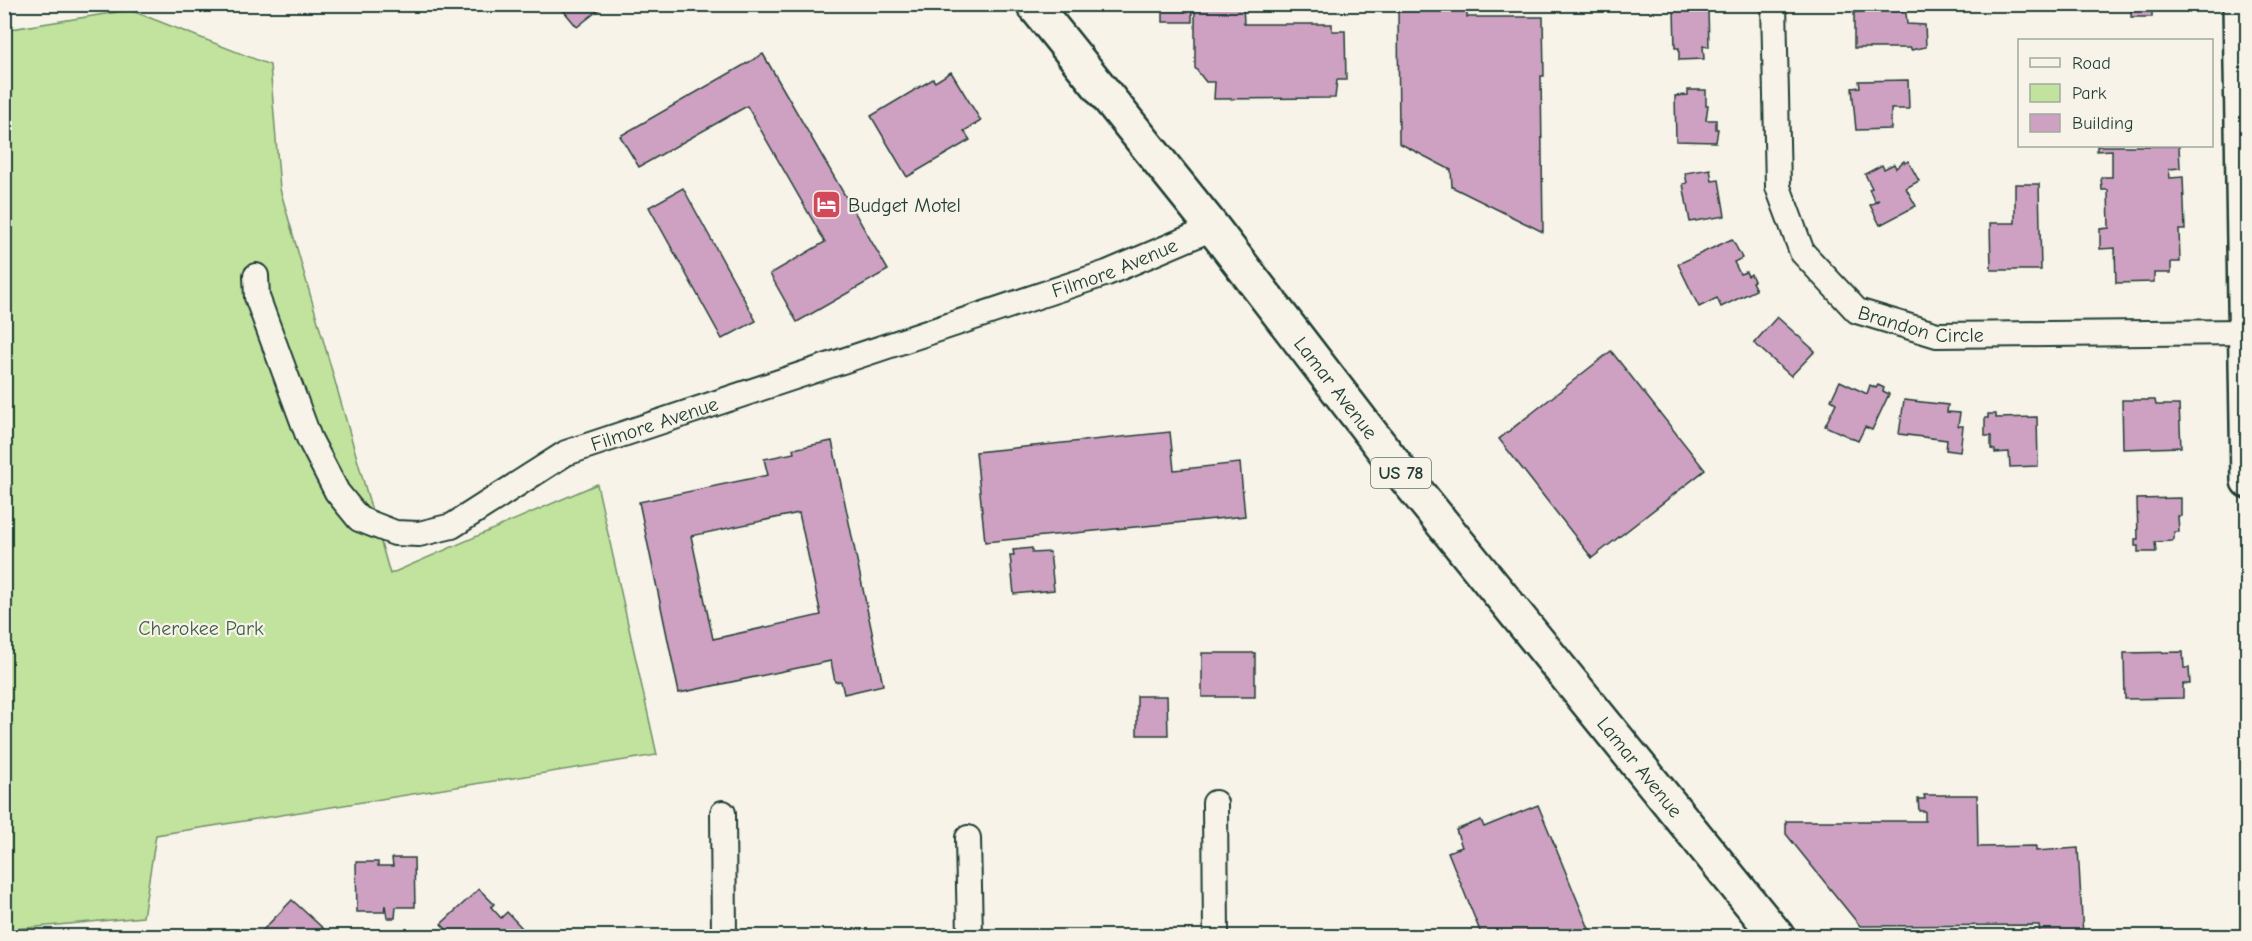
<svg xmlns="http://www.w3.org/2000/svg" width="2252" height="941" font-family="'Comic Neue',sans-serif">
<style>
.green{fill:#c1e39d;stroke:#709068;stroke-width:1.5}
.building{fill:#cea1c2;stroke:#1f3d34;stroke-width:1.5;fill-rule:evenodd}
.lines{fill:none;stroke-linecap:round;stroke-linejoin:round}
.minor-casing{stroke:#1f3d34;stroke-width:28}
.secondary-casing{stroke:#1f3d34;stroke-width:38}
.primary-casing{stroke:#1f3d34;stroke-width:38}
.minor{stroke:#f7f3e8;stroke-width:24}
.secondary{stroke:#f7f3e8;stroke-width:33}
.primary{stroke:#f7f3e8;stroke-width:33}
.labels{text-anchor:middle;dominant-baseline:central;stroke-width:4.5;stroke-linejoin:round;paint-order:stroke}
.shield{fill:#f7f3e8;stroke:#60746a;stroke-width:1.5}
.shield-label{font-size:18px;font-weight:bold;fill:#1f3d34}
.poi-label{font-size:20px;fill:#1f3d34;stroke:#f7f3e8;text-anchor:start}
.street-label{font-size:20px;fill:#1f3d34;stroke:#f7f3e8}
.park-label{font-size:20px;fill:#3f5e49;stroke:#f7f3e8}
</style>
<rect width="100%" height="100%" fill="#f7f3e8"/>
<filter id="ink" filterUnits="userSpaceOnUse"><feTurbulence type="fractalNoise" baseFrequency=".0167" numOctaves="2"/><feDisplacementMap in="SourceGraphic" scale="12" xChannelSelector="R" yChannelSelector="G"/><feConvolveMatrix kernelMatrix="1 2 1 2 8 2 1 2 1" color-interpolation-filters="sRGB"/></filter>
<g filter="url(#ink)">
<polygon class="green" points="130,10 270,65 280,189 390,574 597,484 657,755 156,835 143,917 5,930 5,30"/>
<g class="building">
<polygon points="558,4 606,4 577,27"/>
<rect x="1163" y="4" width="29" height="18"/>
<polygon points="1195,4 1243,4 1244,24 1332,24 1332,31 1345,31 1346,80 1337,80 1335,98 1214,99 1215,82 1206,82 1195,68"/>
<polygon points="1398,4 1467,4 1467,17 1543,17 1544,76 1541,76 1543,232 1452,187 1451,170 1399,143"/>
<polygon points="1902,4 1902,13 1906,13 1907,24 1925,25 1926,47 1911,50 1911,48 1854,48 1854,12 1860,12 1859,5"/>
<polygon points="2131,4 2166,4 2166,9 2152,9 2152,17 2131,17"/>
<polygon points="1708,9 1709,47 1703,46 1704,59 1679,60 1679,48 1675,48 1674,10"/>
<polygon points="763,54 888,270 797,322 770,274 825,242 747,106 639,167 620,136"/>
<polygon points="951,72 981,121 964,131 970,140 907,177 871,116 933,79 935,82"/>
<polygon points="1908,80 1909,109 1891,109 1891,129 1856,130 1852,88 1860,87 1859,81"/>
<polygon points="1688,90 1706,90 1706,105 1708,105 1706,120 1716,120 1716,129 1718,129 1716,142 1676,141 1675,96 1688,95"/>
<polygon points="2097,146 2179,146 2180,168 2169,169 2170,178 2183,177 2185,230 2179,230 2180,262 2171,262 2171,273 2154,273 2154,282 2116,283 2115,248 2100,249 2100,229 2109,228 2108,190 2102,190 2101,177 2112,177 2112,150 2097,151"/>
<polygon points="1904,161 1905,163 1908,161 1919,181 1906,188 1916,206 1880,225 1870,205 1879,200 1875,201 1869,189 1872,188 1865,174 1882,165 1884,169 1894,164 1896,168"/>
<polygon points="1710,169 1712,181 1719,180 1725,216 1690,222 1683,184 1687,183 1685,173"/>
<polygon points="2015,184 2039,184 2041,270 1991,270 1990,223 2015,223"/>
<polygon points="683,188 756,321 722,339 649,207"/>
<polygon points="1732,239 1742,258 1734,262 1740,274 1746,272 1748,276 1751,274 1754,281 1752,282 1756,290 1721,307 1717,298 1699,307 1678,264"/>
<polygon points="1777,317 1815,351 1791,376 1754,343"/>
<polygon points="1611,351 1705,470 1592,558 1499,439"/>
<polygon points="1840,381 1867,394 1870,385 1876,388 1878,385 1884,388 1883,391 1889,394 1872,430 1865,427 1858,441 1825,426 1836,403 1831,400"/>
<polygon points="1904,400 1948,405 1947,412 1960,413 1958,426 1963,426 1960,452 1946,450 1947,440 1899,434"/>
<polygon points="2122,400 2155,400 2156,405 2179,405 2181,447 2123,449"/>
<polygon points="1988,414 1996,414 1996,418 2037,417 2038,466 2010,467 2009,452 1995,453 1995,450 1991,449 1991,436 1985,436 1985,418 1988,418"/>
<polygon points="1170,432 1174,470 1240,463 1245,516 985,542 976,452"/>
<path d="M832 441 883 685 844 694 841 681 835 682 831 661 679 693 639 502 768 475 764 459 794 453 793 449ZM799 513 821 615 713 639 691 536Z"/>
<polygon points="2181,498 2181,516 2178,516 2179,532 2174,532 2174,539 2172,541 2155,542 2156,552 2138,552 2138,546 2135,546 2135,539 2138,539 2137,499"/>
<polygon points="1032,548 1032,553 1050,552 1054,590 1014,594 1010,555 1014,555 1013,550"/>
<polygon points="2183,652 2184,668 2189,668 2190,684 2183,684 2183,698 2125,699 2124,653"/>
<rect x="1202" y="653" width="53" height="44"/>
<polygon points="1137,696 1167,696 1168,735 1137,735"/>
<polygon points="1924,795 1977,795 1978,847 2036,846 2036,851 2078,848 2083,936 2040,936 2039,925 1860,926 1786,834 1786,821 1925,821 1925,811 1919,811 1918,799 1925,799"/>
<polygon points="1538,805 1592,936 1482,936 1448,852 1462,847 1456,830 1481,820 1484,827"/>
<polygon points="392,858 414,858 415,907 396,907 395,918 387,918 385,905 384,912 357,912 356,862 378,862 378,866 393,866"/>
<polygon points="479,889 494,904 491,907 501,918 507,912 522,928 513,936 453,936 441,924"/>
<polygon points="292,900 326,931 321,936 268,936 262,931"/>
</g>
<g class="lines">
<defs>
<g id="minor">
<path id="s1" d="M1774 4 1778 187 1802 252 1857 311 1937 335 2245 332"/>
<path id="s2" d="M256 276 257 297 309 438 337 492 359 519 395 533 419 534 452 526 566 453 1107 273 1213 228"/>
<polyline points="1215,803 1216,936"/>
<polyline points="723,813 724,936"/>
<polyline points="968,838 970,936"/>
</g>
<polyline id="secondary" points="2240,4 2248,481"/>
<g id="primary">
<path id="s3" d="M1033 4 1213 228 1400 471 1777 936"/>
</g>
</defs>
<use href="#minor" class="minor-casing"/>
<use href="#secondary" class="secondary-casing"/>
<use href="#primary" class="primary-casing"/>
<use href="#minor" class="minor"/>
<use href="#secondary" class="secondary"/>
<use href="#primary" class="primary"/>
</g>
</g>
<defs>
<symbol id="hotel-square" viewBox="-11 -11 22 22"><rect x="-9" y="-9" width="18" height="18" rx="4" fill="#d1495b" stroke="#f7f3e8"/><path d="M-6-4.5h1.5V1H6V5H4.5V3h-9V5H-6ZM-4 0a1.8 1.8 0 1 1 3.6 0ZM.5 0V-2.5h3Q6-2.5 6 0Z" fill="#fff"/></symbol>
</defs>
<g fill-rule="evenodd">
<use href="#hotel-square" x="810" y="188" width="33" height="33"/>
</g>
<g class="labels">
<rect class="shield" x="1371" y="458" width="60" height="30" rx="4.5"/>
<g class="shield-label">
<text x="1401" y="473">US 78</text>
</g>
<g class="poi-label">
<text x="848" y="205">Budget Motel</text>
</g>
<g class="street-label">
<text stroke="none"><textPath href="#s2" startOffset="1078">Filmore Avenue</textPath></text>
<text stroke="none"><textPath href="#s1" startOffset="399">Brandon Circle</textPath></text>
<text stroke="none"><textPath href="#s3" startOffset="489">Lamar Avenue</textPath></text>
<text stroke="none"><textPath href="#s2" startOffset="592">Filmore Avenue</textPath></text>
<text stroke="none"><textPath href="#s3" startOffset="975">Lamar Avenue</textPath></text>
</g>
<g class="park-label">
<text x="201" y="628">Cherokee Park</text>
</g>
</g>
<rect width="2252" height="941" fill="none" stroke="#f7f3e8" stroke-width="24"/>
<rect x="12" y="12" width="2228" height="917" fill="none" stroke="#1f3d34" stroke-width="2" filter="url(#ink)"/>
<rect x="2018" y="39" width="195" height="108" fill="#f7f3e8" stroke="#a1aaa0" stroke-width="1.5"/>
<rect x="2030" y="58" width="30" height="9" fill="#f7f3e8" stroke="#a1aaa0" stroke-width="1.5"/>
<text x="2072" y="69" font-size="18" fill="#1f3d34">Road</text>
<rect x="2030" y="84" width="30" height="18" fill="#c1e39d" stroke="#a1aaa0" stroke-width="1.5"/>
<text x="2072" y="99" font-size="18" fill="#1f3d34">Park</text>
<rect x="2030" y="114" width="30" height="18" fill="#cea1c2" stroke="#a1aaa0" stroke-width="1.5"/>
<text x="2072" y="129" font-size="18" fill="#1f3d34">Building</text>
</svg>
